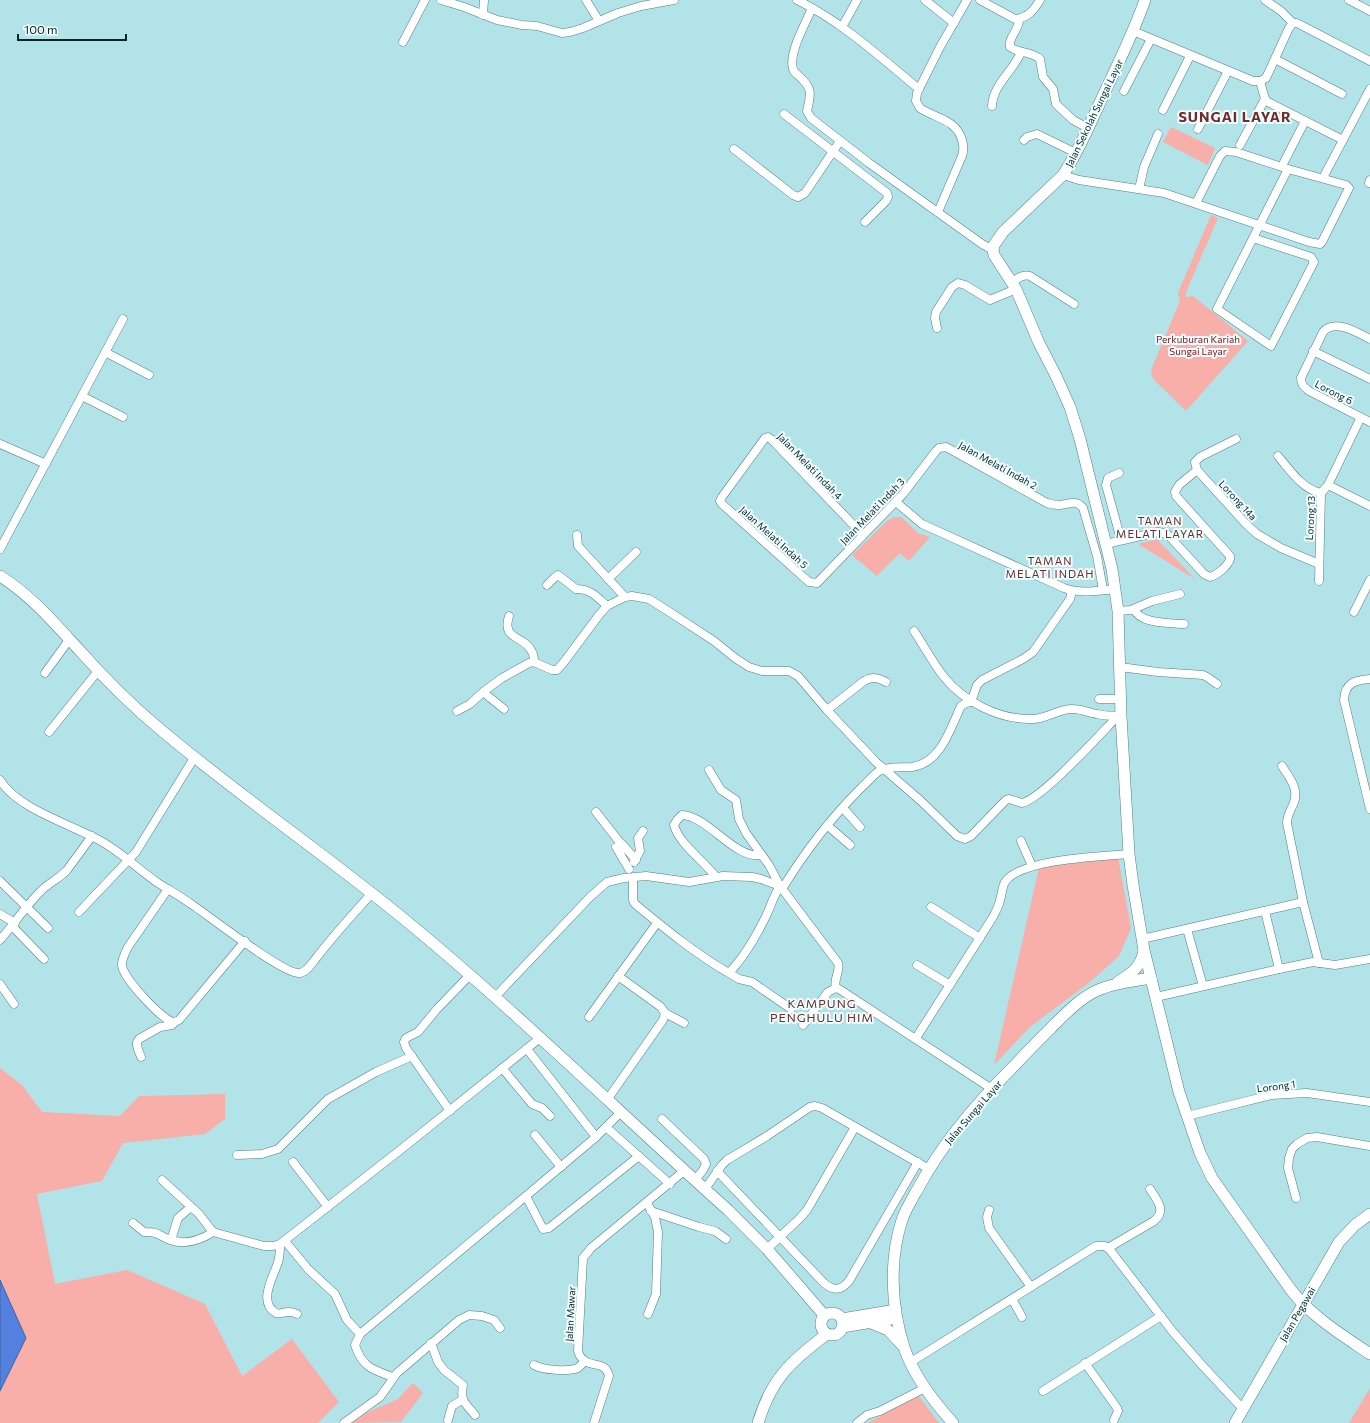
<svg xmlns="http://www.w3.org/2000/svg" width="1370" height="1423" font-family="Commissioner,sans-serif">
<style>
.green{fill:#f8aea9}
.water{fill:#5480df;stroke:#3f64a7}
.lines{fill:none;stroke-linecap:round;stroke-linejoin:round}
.street-casing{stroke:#518084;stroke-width:9}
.secondary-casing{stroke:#518084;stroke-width:12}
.street{stroke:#fff;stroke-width:8}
.secondary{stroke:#fff;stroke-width:11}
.labels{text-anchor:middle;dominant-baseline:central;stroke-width:4;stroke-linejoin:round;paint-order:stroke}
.street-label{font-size:10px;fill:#0e2224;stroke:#effdfe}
.park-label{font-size:10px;fill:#82121b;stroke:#effdfe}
.neighbourhood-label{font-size:11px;letter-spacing:1px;fill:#712b2a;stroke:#effdfe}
.quarter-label{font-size:12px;letter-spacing:1px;fill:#712b2a;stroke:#effdfe}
.district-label{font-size:14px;font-weight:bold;letter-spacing:1px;fill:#712b2a;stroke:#effdfe}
</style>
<rect width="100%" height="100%" fill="#b2e3e8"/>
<g class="green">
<polygon points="1171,127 1215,148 1208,165 1163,142"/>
<polygon points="1211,215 1218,218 1186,292 1186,297 1193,296 1248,341 1186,411 1154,380 1152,376 1151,370 1180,301 1178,293"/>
<polygon points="894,517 901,517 918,533 930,537 909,561 900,553 877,576 852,555 888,520"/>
<polygon points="1157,539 1195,579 1138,544"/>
<polygon points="1118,857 1131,928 1119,956 1090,982 1030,1027 994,1065 1039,868 1074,861"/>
<polygon points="0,1068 22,1085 42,1112 120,1116 139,1096 225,1094 225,1119 205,1134 123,1143 102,1181 37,1194 55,1284 127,1270 205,1304 242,1376 292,1339 339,1402 318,1423 0,1423 0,1391 26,1338 0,1280"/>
<polygon points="413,1383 423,1393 401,1422 352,1423 366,1413 398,1399"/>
<polygon points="1370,1388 1370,1423 1349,1423"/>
<polygon points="918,1395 939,1423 868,1423"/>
</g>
<polygon class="water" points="0,1280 26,1338 0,1391"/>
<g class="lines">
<defs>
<g id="street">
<polyline points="441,0 464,7 497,20 522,25 537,26 562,33 570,32 583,28 618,13 641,6 674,0"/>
<polyline points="586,0 599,21"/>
<path d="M797 0C842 22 880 57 919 89"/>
<polyline points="925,0 954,23"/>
<path d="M980 0 1015 19C1028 18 1034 10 1040 0"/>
<polyline points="1265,0 1281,11 1293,23"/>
<polyline points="1349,0 1370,11"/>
<path d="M812 8C806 23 788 53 793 69 794 72 796 74 799 76 813 89 811 93 807 111L811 118 869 163 982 244 993 250"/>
<polyline points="483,15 484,0"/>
<path d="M1019 19C1020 29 1008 37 1010 47 1020 54 1031 51 1040 59L1043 77 1053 89 1056 104 1073 120 1088 128"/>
<polyline points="842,27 857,0"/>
<polyline points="1133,31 1253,81 1260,81"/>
<polyline points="403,42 425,0"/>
<polyline points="1275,59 1342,94"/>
<polyline points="1260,81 1266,78 1289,28 1293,23 1297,23 1370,61"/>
<polyline points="1260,81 1265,99 1268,102 1343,140"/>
<polyline points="1124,91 1151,39"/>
<path d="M992 106C993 84 1013 72 1021 52"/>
<polyline points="1163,110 1190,56"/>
<polyline points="784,114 887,193 888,197 886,201 865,222"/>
<polyline points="1198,129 1228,71"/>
<polyline points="1024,140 1027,137 1037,134 1076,153"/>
<polyline points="1240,145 1265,99"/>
<polyline points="734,149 793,195 798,197 805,193 840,141"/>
<polyline points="1284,162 1305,121"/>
<polyline points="1325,174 1370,89"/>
<polyline points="1063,175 1079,180 1164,193 1309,242 1320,244 1322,242 1349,188 1346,185 1288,169 1236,152 1225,151 1220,156 1196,203"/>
<polyline points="1369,183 1370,180"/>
<polyline points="1139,189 1144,167 1158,134"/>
<path d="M938 212 962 156C964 150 964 146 962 140 956 119 936 119 920 108L916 101 917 93 940 47 967 0"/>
<polyline points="1253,238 1311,257 1314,262 1271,346 1217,309 1288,169"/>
<path d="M1012 282C1018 278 1023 274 1030 276L1074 304"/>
<polyline points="937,328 935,318 936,312 952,287 958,283 965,285 990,300 1016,289"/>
<path d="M1370 339C1358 333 1335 318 1323 332L1301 378C1301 385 1304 387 1309 391L1370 422"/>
<polyline points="1313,351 1370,379"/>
<polyline points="105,352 149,375"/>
<polyline points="82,396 123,417"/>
<polyline points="1236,439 1200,457 1195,462 1197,470 1246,524 1257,534 1281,548 1319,564"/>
<polyline points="0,444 46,464"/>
<path d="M1278 456C1290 470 1302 489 1321 493"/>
<polyline points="1119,473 1108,478 1106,485 1121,540"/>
<polyline points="1328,485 1370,506"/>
<path d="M896 502 922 524 1064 588C1081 594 1097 591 1115 589"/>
<polyline points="577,535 578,546 625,597"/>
<path d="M863 535 771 439 768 437 765 438 722 497 720 501 722 504 809 582 817 583 903 494 936 451 939 448 946 447 1047 503C1051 504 1055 505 1060 505 1070 504 1076 499 1083 508L1097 556 1103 590"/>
<path d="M1106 544 1158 532 1167 534 1170 537 1204 574 1210 577C1217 575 1228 566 1230 559V556L1176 496 1175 492 1179 485 1197 470"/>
<polyline points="0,549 123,319"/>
<polyline points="608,579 636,552"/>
<polyline points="1319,581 1321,493 1328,485 1361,417"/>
<path d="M547 585 554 578 558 575 576 589C591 589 597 597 607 606"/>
<path d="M1134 609C1140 624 1169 623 1184 624"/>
<polyline points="1118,611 1131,610 1152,601 1180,594"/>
<polyline points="1354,612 1370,580"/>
<path d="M509 616C501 641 525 635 532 652 534 655 534 659 534 662"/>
<path d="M914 631C924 646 933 663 944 677 964 702 1000 720 1032 719 1047 719 1060 708 1073 709 1082 709 1089 713 1097 714 1105 716 1113 716 1121 716"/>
<polyline points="1120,667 1158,672 1203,675 1207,677 1217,684"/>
<polyline points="45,673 69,640"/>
<path d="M1370 679C1356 680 1345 682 1344 700L1370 809"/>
<polyline points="483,692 504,709"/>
<polyline points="1099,699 1121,699"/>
<polyline points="971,702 977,685 982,680 1023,659 1033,652 1070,599 1072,591"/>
<path d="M827 710 864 681C872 677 877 677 886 682"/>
<path d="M457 711 470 704 483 692 502 678 529 663 534 662 552 670H557L564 662 599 615 607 606 625 597 632 596 649 599 668 611 714 641 735 658 749 667 762 671H789L798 676 827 710 876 762 921 801 957 836 965 839 971 836 1006 800 1009 799 1022 803C1042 799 1101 733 1118 716"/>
<polyline points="49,732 98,671"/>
<path d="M1282 766C1290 778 1300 790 1293 805 1290 811 1287 816 1287 823L1303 902 1319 963"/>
<path d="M709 770 721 790 736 800 739 819 746 833 769 865 780 886 838 963C841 971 833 978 836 988"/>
<path d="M0 780C18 809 70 824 99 840 121 852 138 869 158 883 169 890 180 896 191 904 208 915 285 976 300 973 307 972 312 963 317 957 334 935 353 914 372 893"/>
<polyline points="843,808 860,827"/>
<polyline points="596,812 621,844"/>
<polyline points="828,826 850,845"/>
<polyline points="1021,841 1032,866"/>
<polyline points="634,862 640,851 638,838 643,831"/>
<polyline points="629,869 616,847 622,844 636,860"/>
<path d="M716 877C704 861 679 844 674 825L677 820 682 815C708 816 734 859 761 855"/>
<path d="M633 878V900L635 904C664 928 697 955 729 973 745 956 757 935 767 914 771 905 774 895 780 886"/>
<polyline points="0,881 48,928"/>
<path d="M168 889 128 947C125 953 122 958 122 965 122 977 161 1019 173 1022 176 1022 177 1021 179 1020L245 941"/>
<path d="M782 889C804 853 831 818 861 788 867 783 872 776 879 771 887 766 902 768 912 767 941 763 950 729 961 706L966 703 971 702"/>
<polyline points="931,907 980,938"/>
<polyline points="1265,911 1279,969"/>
<polyline points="79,912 136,852 194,758"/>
<polyline points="0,914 15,923"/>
<polyline points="12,926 44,959"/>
<polyline points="1187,929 1203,986"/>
<polyline points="1142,939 1303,902"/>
<path d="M0 940C13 925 26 906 40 892 48 883 59 879 67 870L92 836"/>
<polyline points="917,965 950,985"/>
<polyline points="729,973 739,979 752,982 791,1009"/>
<polyline points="618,976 661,1007 665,1013 684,1023"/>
<polyline points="0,984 14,1004"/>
<polyline points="495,997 590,897 607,882 624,878 646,876 689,882 723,876 752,877 761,879 780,886"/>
<polyline points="1156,997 1279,969 1313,962 1335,965 1370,959"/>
<polyline points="589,1017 657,923"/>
<polyline points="803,1025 825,996 828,992 836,988 839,989 992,1089"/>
<path d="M916 1038 993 917C996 911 999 906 1000 900 1002 894 1002 887 1005 882 1020 859 1103 856 1129 854"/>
<polyline points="527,1049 596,1137"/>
<path d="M141 1057C139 1051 134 1044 139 1039L160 1027 172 1025 175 1022"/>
<polyline points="502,1068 532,1104 542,1108 550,1116"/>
<polyline points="607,1100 663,1020 665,1013"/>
<polyline points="450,1111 406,1048 404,1042 406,1038 418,1032 437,1009 470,975"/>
<polyline points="1187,1116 1271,1095 1307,1093 1370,1102"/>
<polyline points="662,1119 704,1159 706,1164 703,1170 695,1180"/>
<polyline points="606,1127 670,1184"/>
<polyline points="535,1135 561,1167"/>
<polyline points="237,1155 262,1154 278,1149 328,1099 376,1072 412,1056"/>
<polyline points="293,1162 328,1207"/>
<path d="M717 1171 824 1283C833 1291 841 1291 849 1281L918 1162"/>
<polyline points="162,1180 199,1214 213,1232 264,1246 273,1246 280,1244 404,1147 540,1038"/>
<polyline points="705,1189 722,1165 727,1160 767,1136 810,1107 815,1106 822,1108 929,1169"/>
<polyline points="526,1196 543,1229 549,1228 639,1156"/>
<polyline points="1296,1198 1288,1168 1289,1158 1292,1149 1297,1144 1307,1138 1317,1137 1370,1146"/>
<polyline points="647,1203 655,1217 658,1232 656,1294 648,1314"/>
<polyline points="989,1210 987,1217 989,1228 1031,1287"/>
<polyline points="651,1211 699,1227 715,1231 726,1239"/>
<path d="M133 1223 144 1232C159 1232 156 1234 168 1239 184 1246 199 1241 213 1232"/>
<polyline points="171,1240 178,1218 191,1207"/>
<polyline points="285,1241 308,1269 335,1294 347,1320 360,1334"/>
<path d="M280 1244C280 1250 280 1256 278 1262 274 1276 257 1302 276 1313 281 1315 287 1309 297 1314"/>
<path d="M1108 1248 1154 1221C1167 1211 1157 1200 1150 1189"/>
<polyline points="767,1249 799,1219 807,1210 855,1127"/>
<polyline points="1012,1299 1022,1317"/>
<path d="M431 1343 438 1362 444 1370 463 1385C460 1401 465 1403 475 1415"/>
<polyline points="911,1362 1096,1246 1105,1246 1110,1250 1173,1332 1201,1364 1243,1409"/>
<polyline points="1085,1363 1117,1408 1118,1411 1114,1420"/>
<path d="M534 1365C543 1370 568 1372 578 1368 580 1366 583 1363 585 1361"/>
<path d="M393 1377C373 1370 362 1367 355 1345L360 1334 526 1196 596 1137 620 1113"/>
<polyline points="1043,1391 1161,1316"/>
<polyline points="448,1420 452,1406 462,1400"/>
<polyline points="344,1423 380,1397 397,1373 459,1320 469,1315 482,1316 494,1320 500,1328"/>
<path d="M594 1423 609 1376C605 1357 584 1372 578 1351L583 1258 591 1248 684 1171"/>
<polyline points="857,1423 867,1415 880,1411 925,1388"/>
</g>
<g id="secondary">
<path d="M1145 0C1133 34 1117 66 1102 98 1090 124 1079 151 1063 175L1003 232 994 245 993 250 994 255 1016 289 1039 343 1056 376 1070 407 1080 439 1112 569 1118 611 1121 716 1129 854 1133 885 1144 950 1179 1092 1200 1153 1212 1178 1291 1290C1312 1317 1342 1335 1370 1354"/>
<path d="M0 576C32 596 56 625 81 652 106 680 132 706 161 730 242 798 329 857 410 924 520 1015 622 1115 728 1210L767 1249 824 1315"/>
<path d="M1118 982C1132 973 1140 968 1144 951"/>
<circle cx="832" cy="1324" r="11"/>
<polyline points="842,1319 896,1310"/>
<polyline points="871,1323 888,1330 902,1345"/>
<polyline points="842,1327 897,1318"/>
<path d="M758 1423C771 1379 791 1361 827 1334"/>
<path d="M953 1423C934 1402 913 1375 904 1347 891 1307 889 1260 902 1220 906 1208 914 1196 920 1185 944 1141 976 1104 1011 1069 1024 1055 1038 1041 1051 1028 1065 1014 1080 998 1098 990 1114 983 1133 981 1151 978"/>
<polyline points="1235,1423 1339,1242 1355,1225 1370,1214"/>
</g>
</defs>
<use href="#street" class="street-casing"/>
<use href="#secondary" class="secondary-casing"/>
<use href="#street" class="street"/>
<use href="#secondary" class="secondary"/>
</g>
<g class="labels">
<g class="street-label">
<text transform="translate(1094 113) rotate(-64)">Jalan Sekolah Sungai Layar</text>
<text transform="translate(1334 392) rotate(27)">Lorong 6</text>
<text transform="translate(998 465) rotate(29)">Jalan Melati Indah 2</text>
<text transform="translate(810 466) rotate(46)">Jalan Melati Indah 4</text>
<text transform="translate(1238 500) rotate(47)">Lorong 14a</text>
<text transform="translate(872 511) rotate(-46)">Jalan Melati Indah 3</text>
<text transform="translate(1310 518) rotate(-87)">Lorong 13</text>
<text transform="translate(774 537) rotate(42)">Jalan Melati Indah 5</text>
<text transform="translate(1276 1086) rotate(-7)">Lorong 1</text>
<text transform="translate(973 1112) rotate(-49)">Jalan Sungai Layar</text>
<text transform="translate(570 1314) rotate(-87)">Jalan Mawar</text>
<text transform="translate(1297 1314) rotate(-60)">Jalan Pegawai</text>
</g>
<g class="park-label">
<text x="1198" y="339">Perkuburan Kariah<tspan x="1198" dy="12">Sungai Layar</tspan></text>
</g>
<g class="neighbourhood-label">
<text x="1160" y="520">TAMAN<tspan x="1160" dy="13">MELATI LAYAR</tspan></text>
<text x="1050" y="560">TAMAN<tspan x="1050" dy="13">MELATI INDAH</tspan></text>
</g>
<g class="quarter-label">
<text x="822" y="1003">KAMPUNG<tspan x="822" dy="14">PENGHULU HIM</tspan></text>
</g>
<g class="district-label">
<text x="1235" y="116">SUNGAI LAYAR</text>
</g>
</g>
<path d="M18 34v6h108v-6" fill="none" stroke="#0e2224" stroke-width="2"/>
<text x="24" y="34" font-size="12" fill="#0e2224" stroke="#effdfe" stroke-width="3" paint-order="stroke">100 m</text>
</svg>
